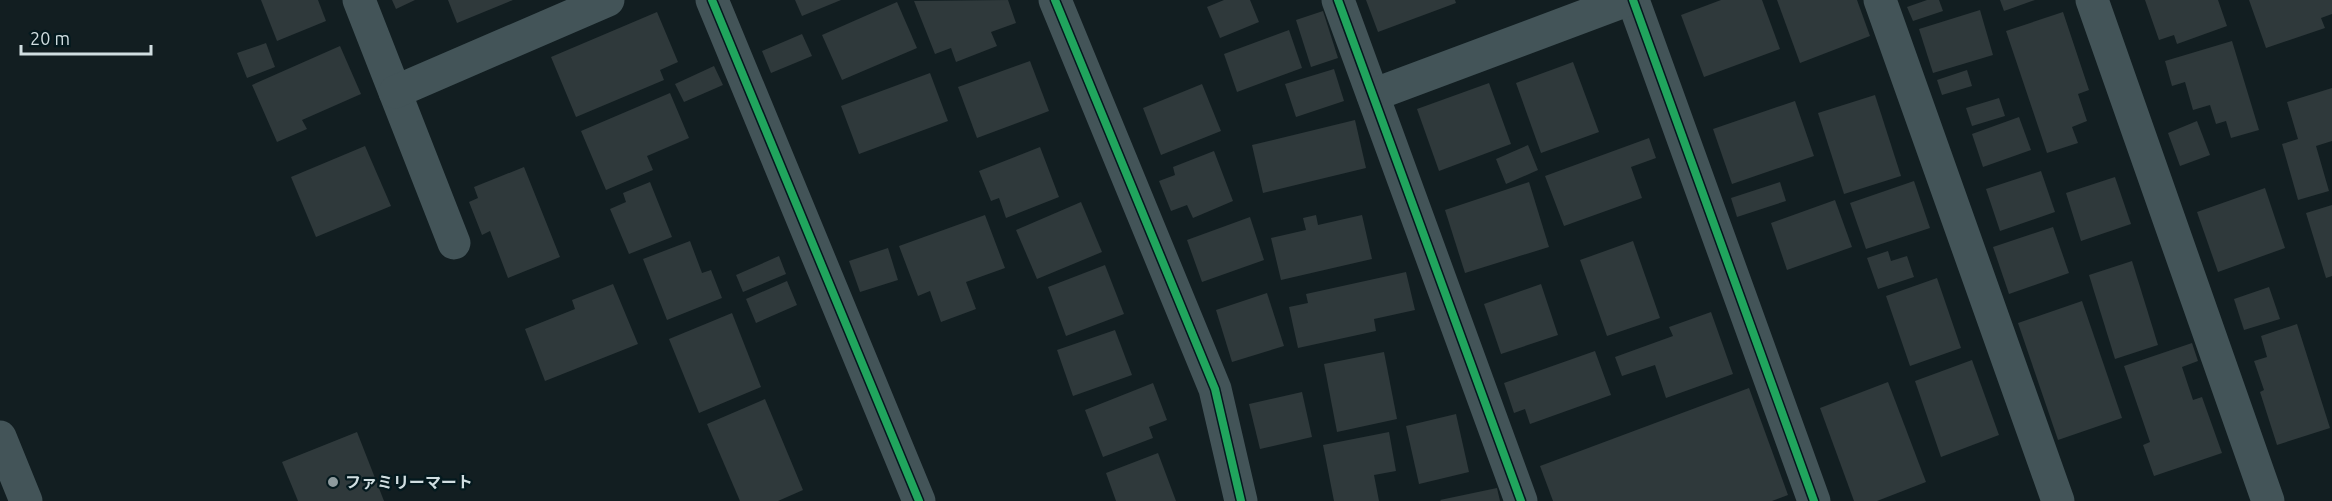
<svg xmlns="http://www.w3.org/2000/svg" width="2332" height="501" font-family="Ubuntu,'Noto Sans JP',sans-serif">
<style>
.building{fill:#2f393b}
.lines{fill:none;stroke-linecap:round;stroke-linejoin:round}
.minor{stroke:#435458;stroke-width:33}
.tertiary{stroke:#435458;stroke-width:33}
.cycleway-casing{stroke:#04191e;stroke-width:11}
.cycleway{stroke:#20a55d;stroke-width:8}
.poi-dot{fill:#8e9b9e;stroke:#04191e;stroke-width:2}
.labels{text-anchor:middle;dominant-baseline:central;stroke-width:4.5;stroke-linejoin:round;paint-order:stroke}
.poi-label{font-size:16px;font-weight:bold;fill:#d1dee1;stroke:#04191e;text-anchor:start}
</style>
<rect width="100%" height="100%" fill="#121e21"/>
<g class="building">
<polygon points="261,0 318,0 326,21 277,41"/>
<polygon points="392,0 415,0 396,9"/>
<polygon points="448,0 513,0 457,23"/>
<polygon points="795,0 841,0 802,16"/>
<polygon points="1008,0 1016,23 991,32 997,46 956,62 951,48 935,54 914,1"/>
<polygon points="1224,0 1250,0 1259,22 1220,38 1207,7"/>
<polygon points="1366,0 1455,0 1456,3 1378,32"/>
<polygon points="1721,0 1762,0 1780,49 1704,77 1681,15"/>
<polygon points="1777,0 1857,0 1870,36 1800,63"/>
<polygon points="1927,0 1939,0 1943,11 1913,21 1907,7"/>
<polygon points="2000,0 2035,0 2004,11"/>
<polygon points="2145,0 2218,0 2227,26 2177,44 2174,35 2159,40"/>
<polygon points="2249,0 2332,0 2332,14 2321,18 2325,28 2266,48"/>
<polygon points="897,2 917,48 842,80 822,35"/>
<polygon points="1980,10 1993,55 1933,73 1919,29"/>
<polygon points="1323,11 1338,58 1311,67 1296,20"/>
<polygon points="657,12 678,62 660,70 664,80 576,117 551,57"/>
<polygon points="2063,12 2089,90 2078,94 2087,121 2072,127 2078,143 2047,153 2006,31"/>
<polygon points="1289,30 1302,68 1237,92 1224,54"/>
<polygon points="802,34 812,56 771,73 762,51"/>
<polygon points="2232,41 2259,130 2231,138 2226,121 2216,124 2210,105 2193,110 2185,82 2172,86 2165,61"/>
<polygon points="266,43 275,67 247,78 237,53"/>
<polygon points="340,46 361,94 302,120 307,129 277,142 252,85"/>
<polygon points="1030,61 1049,111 977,138 958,87"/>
<polygon points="1573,62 1599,132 1541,153 1516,83"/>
<polygon points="714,66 723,85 684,102 675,84"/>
<polygon points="1334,69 1344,101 1296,117 1285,84"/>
<polygon points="1967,70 1972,86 1942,95 1937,80"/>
<polygon points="930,73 948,121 859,154 841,106"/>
<polygon points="1489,83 1511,144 1439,171 1417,109"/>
<polygon points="1202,84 1221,131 1161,155 1143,108"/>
<polygon points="2332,88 2332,141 2316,146 2329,191 2298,200 2282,144 2298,139 2287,102"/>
<polygon points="670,93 689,138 647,156 653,170 606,190 581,131"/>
<polygon points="1875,95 1901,176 1844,194 1818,113"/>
<polygon points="1999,98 2005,116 1972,126 1966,108"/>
<polygon points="1795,101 1814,156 1732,184 1713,129"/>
<polygon points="2019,117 2031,150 1983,167 1972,134"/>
<polygon points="1355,120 1366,168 1263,193 1252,145"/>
<polygon points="2197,121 2210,155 2180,166 2168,133"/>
<polygon points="1649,138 1656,158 1631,167 1642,198 1564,226 1545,176"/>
<polygon points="1528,145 1538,170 1506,184 1496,159"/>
<polygon points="365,146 391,206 316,237 291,177"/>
<polygon points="1040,147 1059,197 1006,218 999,198 991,201 979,171"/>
<polygon points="1214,151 1233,201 1193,218 1187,205 1171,211 1159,181 1175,175 1173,167"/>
<polygon points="524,167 560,257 508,278 490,231 482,235 469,202 478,198 474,187"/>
<polygon points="2041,171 2055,212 2000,231 1986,189"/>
<polygon points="2115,177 2131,224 2081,241 2066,193"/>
<polygon points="1914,181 1930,228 1866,249 1850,203"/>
<polygon points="650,182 672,237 629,254 610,209 626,202 623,193"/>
<polygon points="1529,182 1549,247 1465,273 1445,210"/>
<polygon points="1780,182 1786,201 1737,217 1731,198"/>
<polygon points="2265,188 2285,248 2218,272 2197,212"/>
<polygon points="1835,200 1852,247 1787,270 1771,223"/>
<polygon points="1081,202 1102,252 1037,279 1016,230"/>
<polygon points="2332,205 2332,276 2326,278 2306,213"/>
<polygon points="985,215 1005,268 966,282 976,309 941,322 930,291 918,296 899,246"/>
<polygon points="1316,215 1318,225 1362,215 1372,259 1281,280 1271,238 1306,230 1303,218"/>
<polygon points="1250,217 1264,260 1202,282 1187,240"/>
<polygon points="2053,227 2069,273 2009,294 1993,247"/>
<polygon points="690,241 702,273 711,270 722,298 667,320 643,259"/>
<polygon points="1633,241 1660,318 1607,336 1580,260"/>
<polygon points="888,248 898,280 860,292 849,261"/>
<polygon points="1888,251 1891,261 1907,256 1914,277 1878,289 1867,258"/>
<polygon points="779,256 786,274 743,292 736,275"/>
<polygon points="2132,261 2158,345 2115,359 2089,275"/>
<polygon points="1105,265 1124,314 1066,336 1048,287"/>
<polygon points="1406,272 1415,310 1374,319 1376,331 1298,348 1289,307 1308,303 1306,294"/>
<polygon points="1937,278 1961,348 1910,366 1886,296"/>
<polygon points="787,281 797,305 756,323 746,299"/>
<polygon points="613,284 638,344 545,381 525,329 575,309 572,300"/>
<polygon points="1541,284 1558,335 1501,354 1484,304"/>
<polygon points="2269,287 2280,319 2244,330 2234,299"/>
<polygon points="1267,293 1284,346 1232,362 1216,310"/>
<polygon points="2082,301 2122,418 2058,440 2018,323"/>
<polygon points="1711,312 1733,374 1666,398 1655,365 1622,376 1615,357 1673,336 1669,327"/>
<polygon points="732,313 761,387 699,413 669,339"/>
<polygon points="2297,324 2330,428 2277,445 2260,392 2264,390 2254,361 2267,357 2261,336"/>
<polygon points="1115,330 1132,375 1073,396 1057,350"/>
<polygon points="2192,343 2198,361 2182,367 2193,400 2202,397 2222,453 2154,476 2143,445 2150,442 2124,366"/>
<polygon points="1595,351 1611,395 1530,424 1525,409 1514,413 1504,383"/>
<polygon points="1384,352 1397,419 1337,432 1324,364"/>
<polygon points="1972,360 1999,435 1941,457 1915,381"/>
<polygon points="1888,382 1926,482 1877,501 1854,501 1820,408"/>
<polygon points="1153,383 1167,420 1149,427 1153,438 1103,457 1085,410"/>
<polygon points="1749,388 1788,495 1772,501 1553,501 1540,466"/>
<polygon points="1302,392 1312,437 1260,449 1249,404"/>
<polygon points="765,399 803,490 778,501 740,501 707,424"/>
<polygon points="1456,414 1469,472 1419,484 1406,426"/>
<polygon points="357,432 384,501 298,501 282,462"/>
<polygon points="1389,432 1396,471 1374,475 1379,501 1334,501 1323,445"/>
<polygon points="1158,453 1176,501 1116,501 1106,473"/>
<polygon points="1497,488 1500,501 1441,501 1440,500"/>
</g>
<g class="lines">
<g class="minor">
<polyline points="359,0 454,243"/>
<polyline points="712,0 919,501"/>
<polyline points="1055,0 1215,389 1241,501"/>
<polyline points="1338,0 1521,501"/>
<polyline points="1633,0 1814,501"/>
<polyline points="1880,0 2058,501"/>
<polyline points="2092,0 2268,501"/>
<polyline points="395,92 608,0"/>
<polyline points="1373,95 1627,0"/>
</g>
<polyline class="tertiary" points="0,437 26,501"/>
<defs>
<g id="cycleway">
<polyline points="712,0 919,501"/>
<polyline points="1055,0 1215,389 1241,501"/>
<polyline points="1338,0 1521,501"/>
<polyline points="1633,0 1814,501"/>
</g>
</defs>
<use href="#cycleway" class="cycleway-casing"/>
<use href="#cycleway" class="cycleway"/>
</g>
<circle class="poi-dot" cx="333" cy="482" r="6"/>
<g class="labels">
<g class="poi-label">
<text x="345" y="482">ファミリーマート</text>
</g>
</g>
<path d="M21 45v9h130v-9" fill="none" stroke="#d1dee1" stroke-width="3"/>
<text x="30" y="45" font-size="18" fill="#d1dee1" stroke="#04191e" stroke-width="4.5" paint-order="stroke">20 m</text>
</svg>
